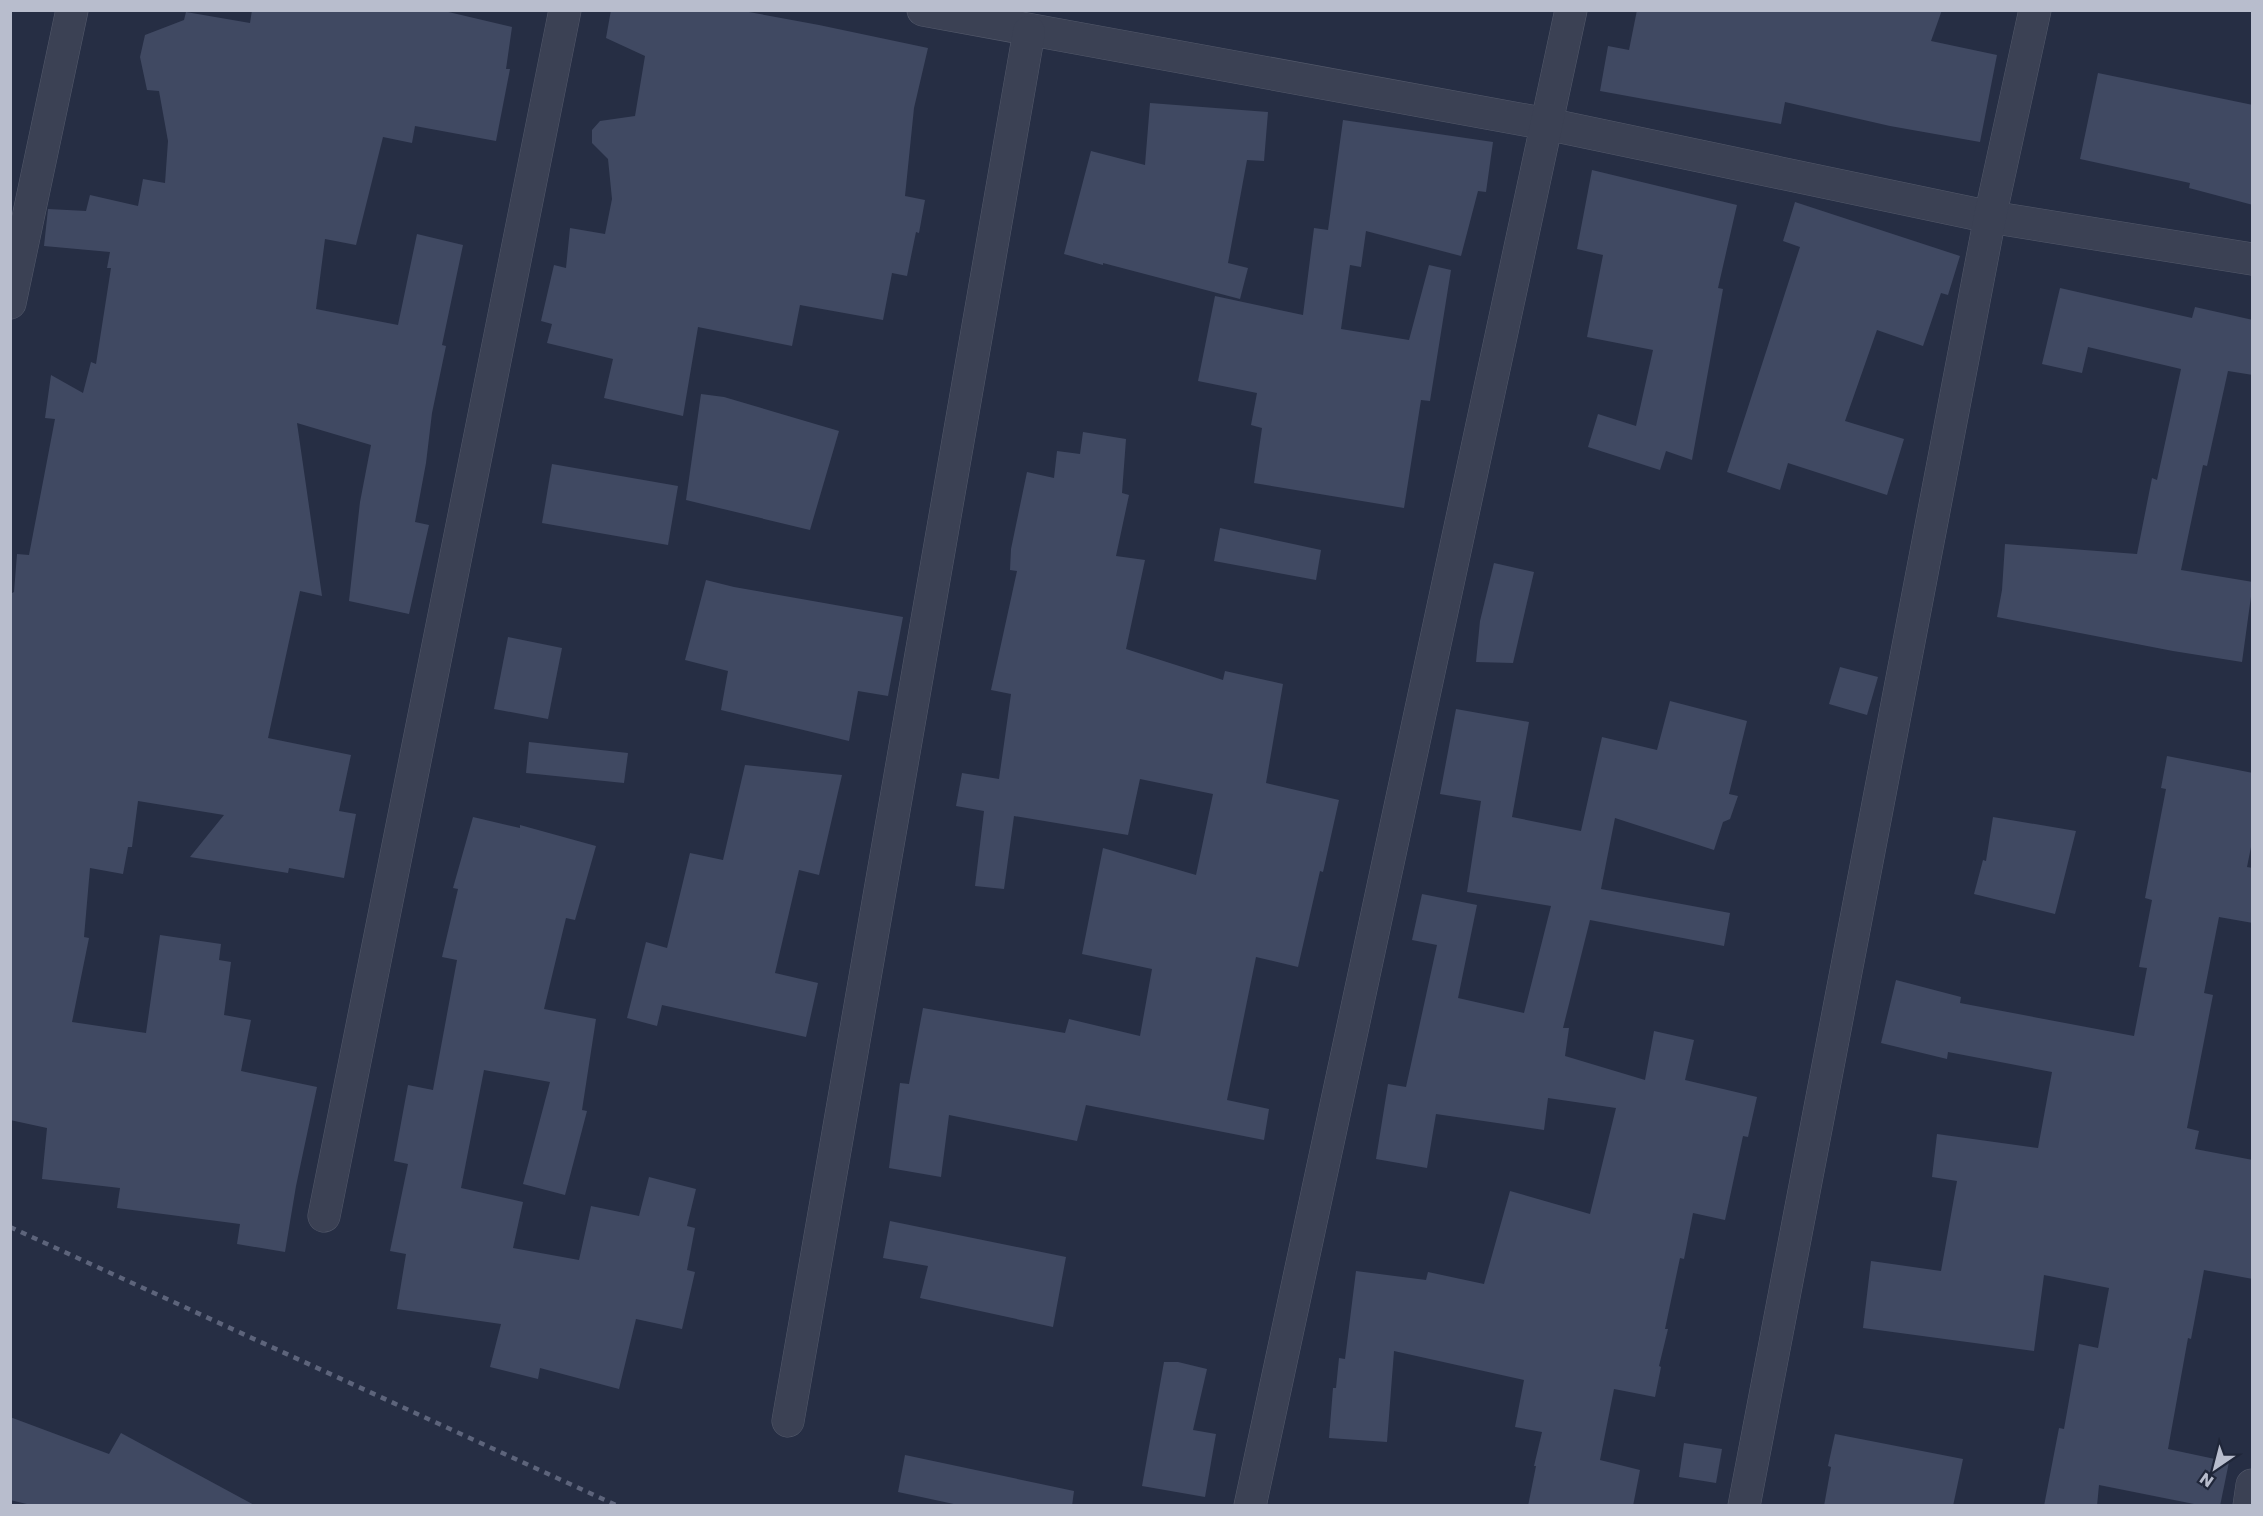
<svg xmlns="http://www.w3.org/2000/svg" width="2263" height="1516" font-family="Poppins,sans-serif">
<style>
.building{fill:#404962}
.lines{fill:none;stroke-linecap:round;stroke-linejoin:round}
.minor-casing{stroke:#53596b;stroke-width:33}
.minor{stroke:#3b4154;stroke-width:32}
.rail{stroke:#5d647b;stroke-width:4.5;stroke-dasharray:6 6;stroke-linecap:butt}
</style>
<rect width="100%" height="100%" fill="#262e44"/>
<g class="building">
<polygon points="252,10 440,10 512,27 506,69 510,69 496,141 415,126 412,143 383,137 356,245 325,239 316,309 398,325 417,234 463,245 442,345 446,346 432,413 426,463 415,522 429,525 409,614 349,601 360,502 371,445 297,423 322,596 300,591 268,738 351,755 339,811 356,814 344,878 289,868 288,873 190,857 224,815 138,801 132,847 128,847 123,874 90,868 84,937 89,938 72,1022 146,1033 160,935 221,944 219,960 231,962 224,1015 251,1020 241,1071 317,1087 296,1186 285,1252 237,1244 240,1224 117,1208 120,1188 42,1179 47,1128 10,1120 10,594 14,592 17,554 29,555 55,419 45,418 51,375 83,393 91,362 96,364 111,268 107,268 110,252 44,246 48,209 86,211 90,195 138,206 143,179 165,183 168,141 159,91 147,90 140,57 145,35 184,20 186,12 250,23"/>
<polygon points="611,10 738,10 819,25 928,48 914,108 905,196 925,200 919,233 916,232 907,276 892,273 883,320 800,305 792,346 698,327 683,416 604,398 613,359 547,343 552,324 541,321 554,265 566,268 570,228 605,234 612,199 608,159 592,143 592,130 600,121 635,116 645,56 606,38"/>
<polygon points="1637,10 1942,10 1931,41 1997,55 1980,142 1890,126 1785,102 1781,124 1600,91 1608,46 1629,50"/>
<polygon points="2098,73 2253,105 2253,205 2189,188 2190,183 2080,159"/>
<polygon points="1150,103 1268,112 1264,161 1247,160 1228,263 1248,268 1240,299 1103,263 1103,265 1064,254 1091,151 1145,165"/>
<polygon points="1343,120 1493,142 1486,192 1478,191 1461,256 1366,231 1361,267 1350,265 1341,329 1409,340 1429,265 1451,270 1430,401 1421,400 1404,508 1254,483 1262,428 1251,425 1257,393 1198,381 1215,296 1303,315 1314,228 1328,230"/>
<polygon points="1592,170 1737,205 1718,288 1723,289 1692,460 1666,451 1660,470 1588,447 1598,414 1636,426 1653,350 1587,337 1603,255 1577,249"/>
<polygon points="1795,202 1960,256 1948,295 1941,293 1923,346 1877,330 1845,421 1904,439 1887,495 1788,463 1780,490 1727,472 1800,247 1783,241"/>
<polygon points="2060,288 2192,318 2195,307 2253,320 2253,375 2228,371 2207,466 2203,465 2181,570 2253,582 2242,662 2173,651 1997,617 2002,590 2005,544 2137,554 2152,478 2157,480 2181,369 2088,347 2082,373 2042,364"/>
<polygon points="701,394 724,397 839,431 810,530 686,500"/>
<polygon points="1083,432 1126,439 1122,493 1129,495 1116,556 1145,560 1126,649 1223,680 1225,671 1283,684 1266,783 1339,800 1323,872 1320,871 1298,967 1256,957 1227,1100 1269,1109 1264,1140 1086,1105 1077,1141 949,1115 941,1177 889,1168 900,1083 909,1084 923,1008 1065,1033 1069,1019 1140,1036 1152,969 1082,954 1103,848 1196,875 1213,794 1140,779 1128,835 1014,816 1004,889 975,886 984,811 956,806 962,773 999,779 1011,694 991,690 1017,571 1010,570 1011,549 1027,472 1054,478 1057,451 1080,454"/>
<polygon points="552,464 678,486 668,545 542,523"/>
<polygon points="1220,528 1321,550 1316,580 1214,561"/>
<polygon points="1494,563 1534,572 1513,663 1476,662 1480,621"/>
<polygon points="706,580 734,587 903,617 888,696 858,691 849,741 721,710 728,671 685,660"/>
<polygon points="508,637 562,648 548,719 494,709"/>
<polygon points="1840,667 1878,677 1867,715 1829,704"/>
<polygon points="1670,701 1747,721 1729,794 1738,796 1730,819 1723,822 1714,850 1615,818 1601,889 1730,913 1724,946 1590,920 1563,1028 1569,1028 1565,1056 1645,1080 1654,1031 1694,1040 1685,1080 1757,1097 1748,1137 1743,1136 1725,1220 1693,1213 1684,1259 1680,1258 1665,1329 1668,1329 1659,1366 1661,1367 1655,1397 1614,1389 1600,1460 1640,1470 1633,1506 1528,1506 1536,1466 1534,1466 1542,1432 1515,1427 1524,1380 1394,1351 1387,1442 1329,1438 1333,1388 1336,1388 1339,1358 1345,1359 1356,1271 1426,1280 1428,1272 1484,1284 1510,1191 1590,1214 1616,1108 1548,1098 1544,1130 1436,1114 1427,1168 1376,1159 1388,1084 1406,1087 1437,945 1412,940 1422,894 1477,905 1458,998 1524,1013 1551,906 1467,892 1481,801 1440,794 1456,709 1529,722 1512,817 1581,831 1602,737 1657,750"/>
<polygon points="529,742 628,753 624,783 526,773"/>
<polygon points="2167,756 2253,773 2253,837 2247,867 2253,868 2253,923 2219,917 2204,993 2213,995 2187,1128 2199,1131 2195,1149 2253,1160 2253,1279 2204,1270 2191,1339 2188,1338 2168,1449 2229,1462 2220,1506 2204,1506 2099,1485 2097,1506 2044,1506 2059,1428 2064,1429 2079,1344 2098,1348 2109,1288 2044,1275 2034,1351 1863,1328 1871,1261 1941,1271 1957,1181 1932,1177 1937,1134 2038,1148 2052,1072 1948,1052 1947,1059 1881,1043 1896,980 1961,997 1960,1003 2134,1036 2147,968 2139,967 2152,900 2145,898 2166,789 2161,788"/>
<polygon points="745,765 842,775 819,875 799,870 775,973 818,983 806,1037 662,1005 657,1026 627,1018 646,942 667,948 690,853 723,860"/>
<polygon points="473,817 520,828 520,825 596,846 575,920 566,918 544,1009 596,1019 582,1110 587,1111 565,1195 523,1184 550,1082 484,1070 461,1188 523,1202 513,1248 579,1260 591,1206 639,1216 649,1177 696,1189 687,1226 695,1228 687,1270 695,1272 682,1329 636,1319 619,1389 540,1368 538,1379 490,1367 501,1324 397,1309 406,1254 390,1251 408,1164 394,1161 408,1085 433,1090 457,960 442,957 458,889 453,888"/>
<polygon points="1993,817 2076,831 2055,914 1974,894 1983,860 1986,861"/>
<polygon points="890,1221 1066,1257 1053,1327 920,1298 928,1266 883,1258"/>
<polygon points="1164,1362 1178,1362 1207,1369 1193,1430 1216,1434 1205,1497 1142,1486"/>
<polygon points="10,1417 109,1454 121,1433 256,1506 31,1505 10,1500"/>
<polygon points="1835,1434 1963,1459 1953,1506 1824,1506 1831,1467 1828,1466"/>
<polygon points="1684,1443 1722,1449 1716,1483 1679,1477"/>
<polygon points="905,1455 1074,1491 1072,1506 963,1506 898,1492"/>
</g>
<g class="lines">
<defs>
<g id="minor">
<polyline points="923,10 1547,124 1990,217 2252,259"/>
<polyline points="10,303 72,10"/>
<polyline points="324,1216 565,10"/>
<polyline points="788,1421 1029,32"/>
<polyline points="1250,1506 1571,10"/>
<polyline points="1744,1506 1990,217 2035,10"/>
<polyline points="2249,1506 2252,1485"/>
</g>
</defs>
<use href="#minor" class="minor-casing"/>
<use href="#minor" class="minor"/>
<polyline class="rail" points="10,1227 618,1506"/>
</g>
<rect width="2263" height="1516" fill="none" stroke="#b8bdcd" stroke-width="24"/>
<g transform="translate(2215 1468) rotate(215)" stroke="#1f2639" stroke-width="4.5" paint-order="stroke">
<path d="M0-4.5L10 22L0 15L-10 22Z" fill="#b8bdcd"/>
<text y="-9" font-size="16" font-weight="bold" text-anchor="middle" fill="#b8bdcd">N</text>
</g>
</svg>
